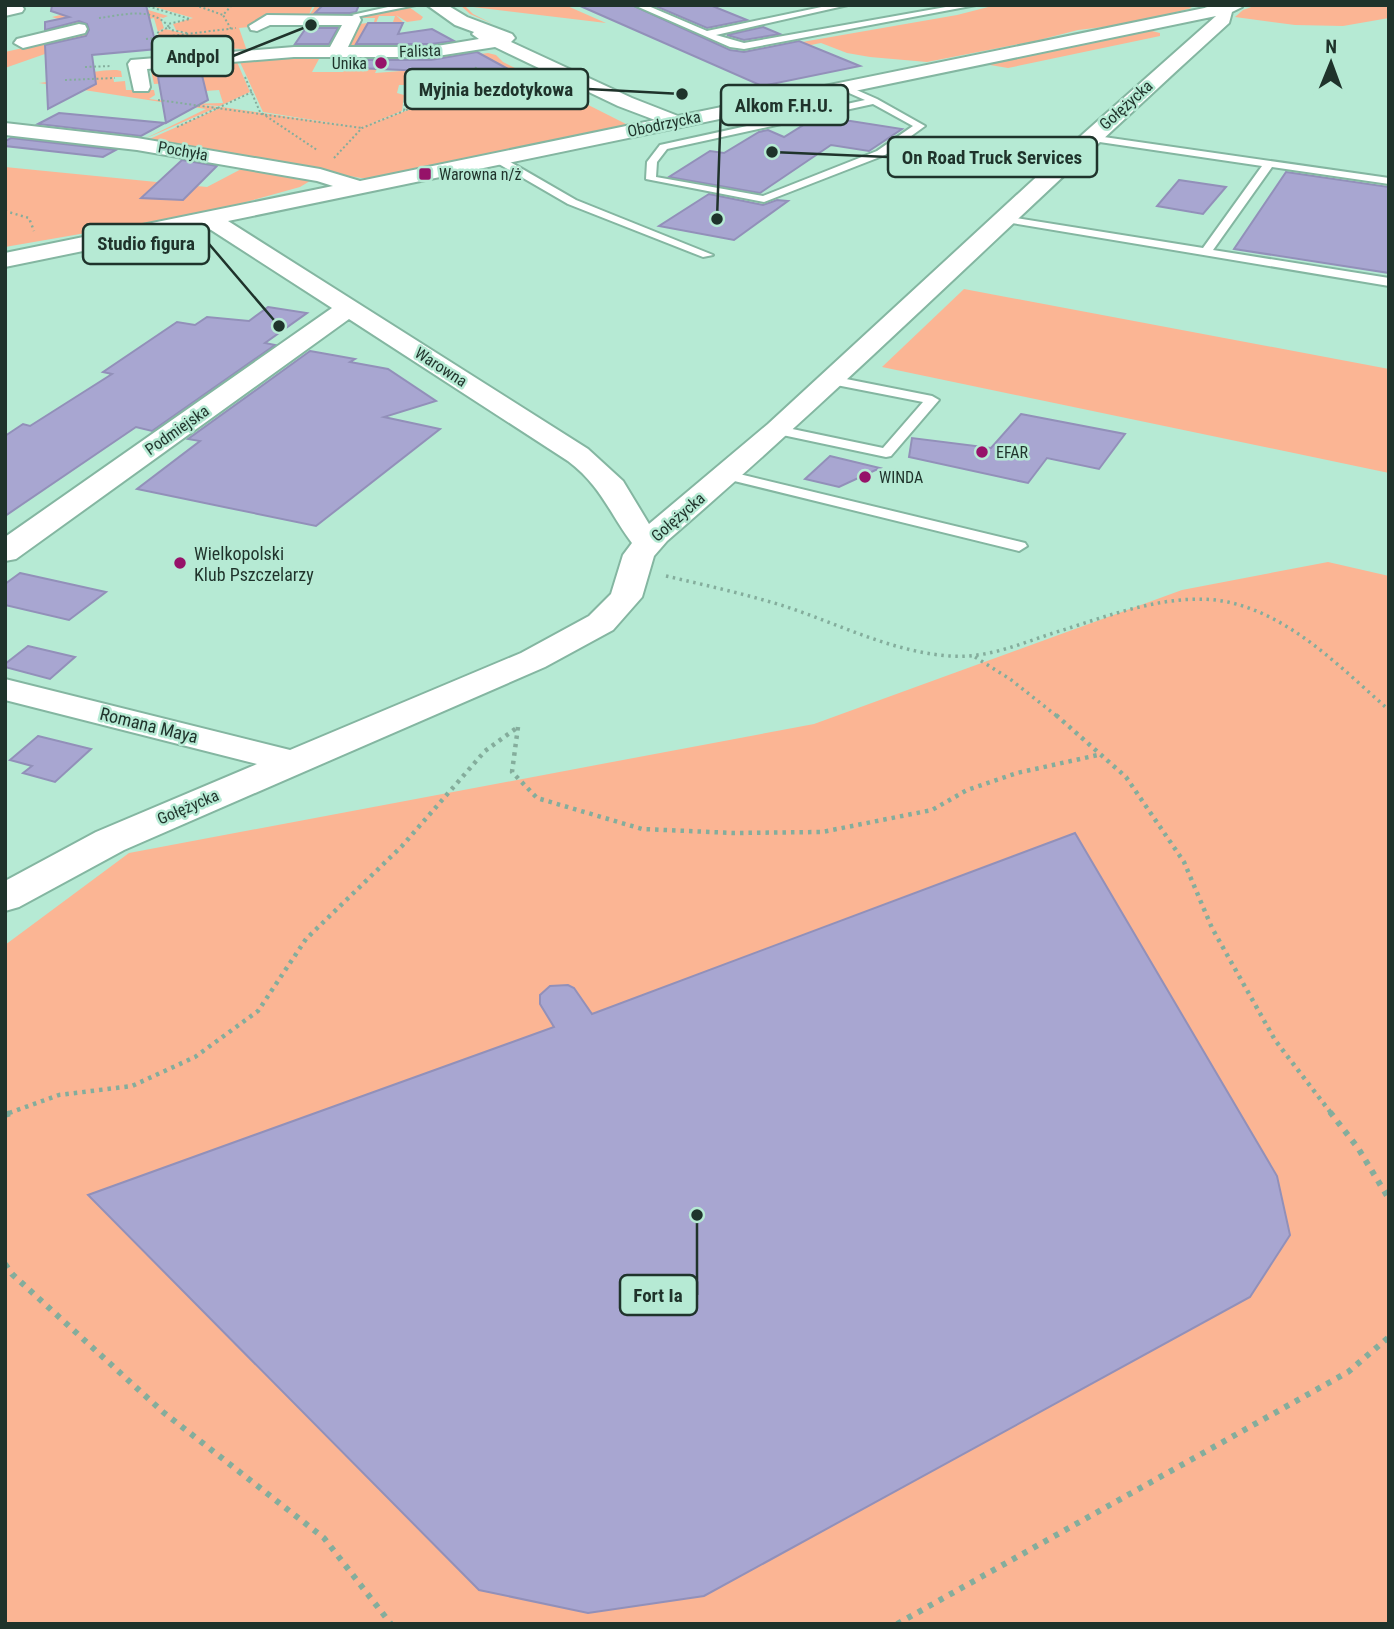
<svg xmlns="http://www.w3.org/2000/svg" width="1394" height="1629" font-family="'Roboto Condensed',sans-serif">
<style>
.green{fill:#fbb594}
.building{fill:#a8a6d1;stroke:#9290b9;stroke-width:2}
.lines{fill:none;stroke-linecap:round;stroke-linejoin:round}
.lane-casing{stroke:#84b6a1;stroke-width:4}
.street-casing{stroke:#84b6a1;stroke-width:4}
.path-far4{stroke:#84ad9c;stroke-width:2;stroke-dasharray:2 2.5;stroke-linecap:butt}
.path-far3{stroke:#84ad9c;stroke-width:2.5;stroke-dasharray:2 3.5;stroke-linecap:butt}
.path-far2{stroke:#84ad9c;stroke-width:3.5;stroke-dasharray:2.5 4.5;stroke-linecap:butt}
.path-far1{stroke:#84ad9c;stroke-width:4.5;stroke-dasharray:3.5 5;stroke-linecap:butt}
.path{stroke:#84ad9c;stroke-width:6;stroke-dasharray:5 7;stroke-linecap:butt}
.lane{fill:#fff;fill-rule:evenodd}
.street{fill:#fff;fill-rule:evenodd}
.poi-dot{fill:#961269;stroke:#b6ead4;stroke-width:2.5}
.labels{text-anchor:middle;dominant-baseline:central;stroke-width:5;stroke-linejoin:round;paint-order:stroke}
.far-street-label{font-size:16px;fill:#1f332b;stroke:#b6ead4}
.far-poi-label{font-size:16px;fill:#1f332b;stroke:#b6ead4;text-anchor:start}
.poi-label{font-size:18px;fill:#1f332b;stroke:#b6ead4;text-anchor:start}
.street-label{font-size:18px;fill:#1f332b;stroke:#b6ead4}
.leader{fill:none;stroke:#1f332b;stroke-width:2.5}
.callout-dot{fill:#1f332b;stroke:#b6ead4;stroke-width:2.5}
.callout{fill:#b6ead4;stroke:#1f332b;stroke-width:2.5}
.callout-label{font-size:19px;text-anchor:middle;font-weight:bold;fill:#1f332b}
</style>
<rect width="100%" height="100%" fill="#b6ead4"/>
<g class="green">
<polygon points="102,5 132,5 168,16 163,18 160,17 164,28 158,32 154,18 102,29 62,48 5,68 5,52 36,45 77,25 52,17"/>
<path d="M148 5H313L308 17 316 5H323L315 13 317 16H341L339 18H264L249 27 239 28 247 51C237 46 218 51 206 52V55L178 57V52L187 51 188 55 201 53 200 50 189 51 184 36 159 37 158 33 165 29 192 35 176 30 173 24 193 18Z"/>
<polygon points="460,5 565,5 606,23 465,6 473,14 493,24 470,14"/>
<polygon points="996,5 1185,5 1192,8 1129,24 1078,30 1035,41 927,62 870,57 847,53 821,43 764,54 756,50 957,15"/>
<polygon points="1257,5 1389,5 1389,18 1343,26 1295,25 1235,17 1243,10"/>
<polygon points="409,7 423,17 421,20 407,22 396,15 403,22 393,22 395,16 379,16 367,44 392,45 394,41 403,41 400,48 347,47 360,24 374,22 375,18 362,18 364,15"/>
<polygon points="1144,29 1160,33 1160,36 1008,68 990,65 986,61"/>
<polygon points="488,53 496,55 503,62 626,124 619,130 384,178 361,178 145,141 222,107 357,127 263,112 239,60 329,55 319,59 312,72 343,72 347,65 354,65 352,69 377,69 375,73 401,71 409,56 414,56 406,73 406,85 399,85 397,93 404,95 402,111 363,127 474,85 481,54"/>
<polygon points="418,56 463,56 462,58 436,58 429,75 426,75 424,80 427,80 427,83 453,83 461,87 406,109 411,73"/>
<polygon points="232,60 237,62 250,92 220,106 187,104 223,103 219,90 206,91 201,71 207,71 207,68 167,71 169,83 154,84 151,70 195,63 196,66"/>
<path d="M117 70 121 71 122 77H113L114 82 125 81 126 90H154L155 95 149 99 218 107 142 140 206 109 39 83C66 80 90 69 117 70Z"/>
<polygon points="247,166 315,178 300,187 213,211 5,247 5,167 207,187"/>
<polygon points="964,289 1389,369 1389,473 882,367"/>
<polygon points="1328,562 1389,576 1389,1624 5,1624 5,945 129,853 814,724 1182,590"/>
</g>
<g class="building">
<polygon points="52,5 146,5 157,49 92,55 96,84 48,109 45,45 86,36 89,30 87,24 79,21 45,30 45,22 69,17 51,11"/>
<polygon points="323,5 359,5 356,12 350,13 315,13"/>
<polygon points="578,5 632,5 730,50 744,52 799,41 860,66 762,86"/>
<polygon points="653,5 710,5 747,20 707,28"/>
<polygon points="368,23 403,23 398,34 432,29 454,41 431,44 356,44"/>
<polygon points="763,27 780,34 744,40 727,35"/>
<polygon points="306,28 338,28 329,44 295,44"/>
<polygon points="477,52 508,69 467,69 466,72 457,72 453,83 426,83 427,80 424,80 427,71 355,68 359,60 431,60"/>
<polygon points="200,67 208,100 166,123 157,71"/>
<polygon points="59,113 165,123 141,136 38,124"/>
<polygon points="825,117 902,129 869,151 831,145 760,193 669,177 710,151 724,153 759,132 768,130 784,137 810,121"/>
<polygon points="11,138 116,150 103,157 5,146 5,141"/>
<polygon points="182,160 217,166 183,200 141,198"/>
<polygon points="1286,172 1389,187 1389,273 1234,249"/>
<polygon points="1179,180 1226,187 1203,214 1157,206"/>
<polygon points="709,194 763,205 777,200 788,201 734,240 659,226"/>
<polygon points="268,307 307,313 265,343 275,345 152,431 136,427 5,516 5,436 23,424 30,426 112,374 103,372 177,322 195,325 207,317 249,321"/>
<polygon points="310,351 355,359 350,362 388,369 436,401 384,417 440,429 316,526 137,489 200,441 188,439"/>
<polygon points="1021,414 1125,434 1099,469 1047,458 1028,483 909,457 912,438 991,448"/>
<polygon points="830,456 880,468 839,487 805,479"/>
<polygon points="20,573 106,592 69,620 5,605 5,584"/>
<polygon points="28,646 75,657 50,679 5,667 5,664"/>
<polygon points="38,736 91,749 55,782 23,773 32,766 10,760"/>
<polygon points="1075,833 1277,1176 1290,1235 1250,1297 704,1596 588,1613 479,1590 88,1195 554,1027 540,1004 540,995 550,986 568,985 574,988 592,1014"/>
</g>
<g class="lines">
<defs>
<g id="lane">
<polygon points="397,5 416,5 356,17 352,15"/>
<polygon points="634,5 646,5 707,31 831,5 848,5 716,35 744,43 957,5 976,5 744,49 730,47"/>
<polygon points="1198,5 1212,5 1225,10 1221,12"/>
<path d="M843 84 877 99 925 126 885 155 764 202 646 179 647 162 660 145 865 100 840 89 838 87ZM873 104 913 126 877 151 763 196 656 177 657 162 667 149Z"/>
<polygon points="1090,135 1389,178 1389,184 1272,167 1213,250 1389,278 1389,286 1000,221 998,219 1004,216 1203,248 1262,166 1086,140 1085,138"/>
<polygon points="492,156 500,156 576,200 713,255 703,257 568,204 492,160"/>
<polygon points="831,376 932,396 939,400 891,456 886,457 773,433 771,430 778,426 883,448 923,402 826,383 824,380"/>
<polygon points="727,471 1025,543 1027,546 1019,551 722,478 720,475 722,472"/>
</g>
<g id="street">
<path d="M427 5H447L467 17 512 34 515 38 511 42 632 98 678 116 1219 5 1242 7 1232 12 1229 23C1040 194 860 374 667 541L654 556 642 597 613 630 545 667 124 850 19 907 5 911V881L96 832 257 764 5 700V679L290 750 521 653 589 616 611 594 623 555 632 543C608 511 602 487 568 461L349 319 16 559 5 561V537L332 308 205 226 5 267V253L333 186 317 181 137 150 5 135V123L137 138 320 169 360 181 655 120 618 106 495 47 431 57H294L147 69 150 87 148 91H134L128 64 131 60 294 47H330L342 25H270L257 31 251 30 249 26 267 15 359 16 361 20 348 47H431L479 39 472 34 474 32 455 25ZM1216 16 1083 134 768 424 649 524 623 481 588 449 228 221Z"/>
<polygon points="5,6 21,5 24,9 22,12 5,16"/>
<polygon points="79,24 85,25 87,29 85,33 23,48 14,43 17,39"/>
</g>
</defs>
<use href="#lane" class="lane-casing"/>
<use href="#street" class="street-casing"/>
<g class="path-far4">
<polyline points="144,5 190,19 168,24"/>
<polyline points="165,5 178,5"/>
<polyline points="195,5 223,15"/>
<path d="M99 18C123 15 152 6 169 27L157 33 158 38"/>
<polyline points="169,27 171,30 187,33"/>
<polyline points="231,29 223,15 232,5"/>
<polyline points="146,39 236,28"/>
<polyline points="85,67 112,66"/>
<polyline points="409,73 404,111 471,83 476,67"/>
<polyline points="245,77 260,112 317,150"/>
<polyline points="65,80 115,78"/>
<polyline points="440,83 437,92 442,88 456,88"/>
<polyline points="158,100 362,128"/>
<polyline points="177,127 252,92"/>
<polyline points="334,158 362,128 404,111"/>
</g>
<polyline class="path-far3" points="5,211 29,218 34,231"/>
<g class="path-far2">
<path d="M666 576C705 585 745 594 784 606 839 624 892 652 950 656 990 659 1026 641 1063 630 1113 614 1175 591 1228 602 1292 616 1342 669 1389 710"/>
<polyline points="975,657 1010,679 1058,717"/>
</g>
<g class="path-far1">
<polyline points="1056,715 1126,777 1184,862 1212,928 1275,1040 1331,1113"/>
<polyline points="518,727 512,772 537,798 642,829 733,833 822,832 932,810 967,790 1017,773 1098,755"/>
<polyline points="9,1113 59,1095 132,1086 195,1057 258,1011 306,939 402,846 485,751 518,727"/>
</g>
<g class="path">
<polyline points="1330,1112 1358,1148 1389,1199"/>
<polyline points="5,1115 14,1112"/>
<polyline points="5,1264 12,1274 163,1412 324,1538 391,1624"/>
<polyline points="897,1624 1348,1372 1389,1337"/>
</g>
<use href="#lane" class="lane"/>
<use href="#street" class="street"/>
</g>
<g class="poi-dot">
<circle cx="381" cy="63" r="7"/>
<rect x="418" y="167" width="14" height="14" rx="3.5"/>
<circle cx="982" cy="452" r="7"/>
<circle cx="865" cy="477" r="7"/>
<circle cx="180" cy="563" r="7"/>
</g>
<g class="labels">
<g class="far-street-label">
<text transform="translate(420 51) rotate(-2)">Falista</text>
<text transform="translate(1126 105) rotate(-42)">Gołężycka</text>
<text transform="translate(664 124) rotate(-12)">Obodrzycka</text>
<text transform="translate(183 151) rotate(10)">Pochyła</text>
<text transform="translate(441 367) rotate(33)">Warowna</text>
<text transform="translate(177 430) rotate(-35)">Podmiejska</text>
<text transform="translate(678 517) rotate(-41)">Gołężycka</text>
<text transform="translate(188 807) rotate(-23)">Gołężycka</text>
</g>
<g class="far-poi-label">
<text x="367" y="63" text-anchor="end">Unika</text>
<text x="439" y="174">Warowna n/ż</text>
<text x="996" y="452">EFAR</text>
<text x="879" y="477">WINDA</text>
</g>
<g class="poi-label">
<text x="194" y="553">Wielkopolski<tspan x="194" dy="21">Klub Pszczelarzy</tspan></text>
</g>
<g class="street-label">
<text transform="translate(149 725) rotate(14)">Romana Maya</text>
</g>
</g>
<path class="leader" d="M311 25L233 56M682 94L588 89M717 219L721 105M772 152L888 157M279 326L209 244M697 1215L697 1295"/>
<g class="callout-dot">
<circle cx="311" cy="25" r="7"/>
<circle cx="682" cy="94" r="7"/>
<circle cx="717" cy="219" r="7"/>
<circle cx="772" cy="152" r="7"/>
<circle cx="279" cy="326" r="7"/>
<circle cx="697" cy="1215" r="7"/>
</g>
<g class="callout">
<rect x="152" y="36" width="81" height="40" rx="7"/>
<rect x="405" y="69" width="183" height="40" rx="7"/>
<rect x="721" y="85" width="127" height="40" rx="7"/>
<rect x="888" y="137" width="209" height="40" rx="7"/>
<rect x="83" y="224" width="126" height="40" rx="7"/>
<rect x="620" y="1275" width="77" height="40" rx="7"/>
</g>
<g class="callout-label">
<text x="193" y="63">Andpol</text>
<text x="496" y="96">Myjnia bezdotykowa</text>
<text x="784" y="112">Alkom F.H.U.</text>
<text x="992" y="164">On Road Truck Services</text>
<text x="146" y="250">Studio figura</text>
<text x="658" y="1302">Fort Ia</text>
</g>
<rect width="1394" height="1629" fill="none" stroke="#1f332b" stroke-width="14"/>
<g transform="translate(1331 63) rotate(1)" stroke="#b6ead4" stroke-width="5" paint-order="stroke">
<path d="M0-5L12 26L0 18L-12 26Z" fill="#1f332b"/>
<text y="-10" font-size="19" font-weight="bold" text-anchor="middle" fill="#1f332b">N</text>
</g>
</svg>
